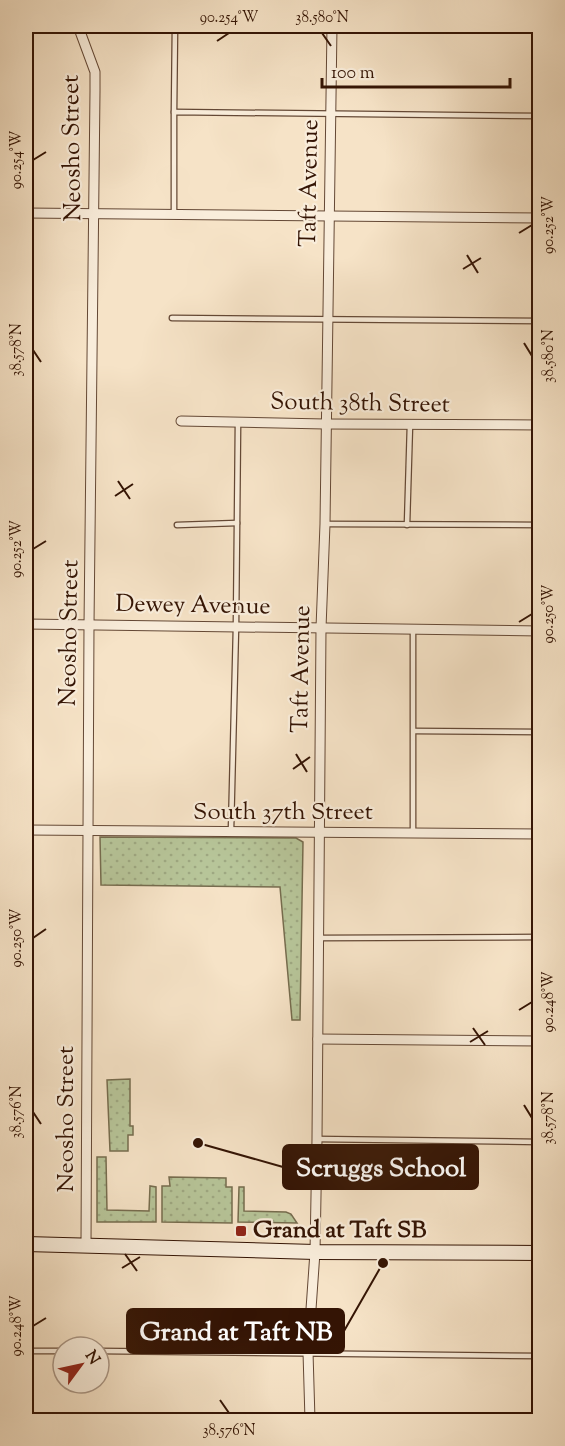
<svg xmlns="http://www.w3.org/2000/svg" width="565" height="1446" font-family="'Sorts Mill Goudy',serif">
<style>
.grass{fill:url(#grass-dots);stroke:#766c4e;stroke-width:1.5}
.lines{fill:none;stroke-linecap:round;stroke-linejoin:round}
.service-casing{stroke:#644835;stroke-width:7}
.minor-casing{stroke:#644835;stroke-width:11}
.secondary-casing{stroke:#341404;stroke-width:16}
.service{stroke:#f9eddb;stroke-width:4.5}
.minor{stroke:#f9eddb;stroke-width:9}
.secondary{stroke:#f9eddb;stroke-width:14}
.ticks{fill:none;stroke:#341404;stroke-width:2}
.poi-dot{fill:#8f2418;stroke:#f9eddb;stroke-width:2}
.labels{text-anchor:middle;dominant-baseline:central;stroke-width:4.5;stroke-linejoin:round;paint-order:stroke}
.street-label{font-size:24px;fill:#341404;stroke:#f9eddb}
.poi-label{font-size:24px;font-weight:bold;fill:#341404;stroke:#f9eddb;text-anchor:start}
.leader{fill:none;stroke:#341404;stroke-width:2}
.callout-dot{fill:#341404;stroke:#f9eddb;stroke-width:2}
.callout{fill:#341404;stroke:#341404;stroke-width:2}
.callout-label{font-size:26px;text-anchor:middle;font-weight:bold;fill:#fff}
.neatline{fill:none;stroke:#341404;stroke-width:2}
.ticks-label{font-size:15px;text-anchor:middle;fill:#341404}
</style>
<defs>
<pattern id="grass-dots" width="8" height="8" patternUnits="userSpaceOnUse" patternTransform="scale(1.5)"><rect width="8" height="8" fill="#b7c599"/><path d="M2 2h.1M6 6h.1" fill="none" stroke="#9ea882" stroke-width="1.8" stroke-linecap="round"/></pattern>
</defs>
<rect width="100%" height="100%" fill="#f6e3c7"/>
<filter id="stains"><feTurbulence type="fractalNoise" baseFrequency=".00333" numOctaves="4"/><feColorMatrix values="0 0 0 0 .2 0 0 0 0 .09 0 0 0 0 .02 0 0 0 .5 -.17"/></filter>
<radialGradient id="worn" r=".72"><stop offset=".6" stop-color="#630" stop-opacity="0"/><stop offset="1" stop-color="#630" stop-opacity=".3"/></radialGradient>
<g class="grass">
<polygon points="100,837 296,838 303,842 300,1020 292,1020 280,887 101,885"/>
<polygon points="130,1079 130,1126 133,1126 133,1135 128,1135 128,1151 110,1151 107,1080"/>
<polygon points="97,1157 106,1157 107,1210 149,1211 150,1186 156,1187 156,1222 97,1222"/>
<polygon points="169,1177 226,1178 226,1187 232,1187 232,1223 162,1222 162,1186 170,1186"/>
<polygon points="239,1187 244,1187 244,1211 286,1212 291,1214 297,1223 238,1222"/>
</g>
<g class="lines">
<defs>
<g id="service">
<polyline points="174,112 175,26"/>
<polyline points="174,215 174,112 540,116"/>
<polyline points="172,318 540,321"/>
<polyline points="325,524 540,525"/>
<polyline points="177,525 237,523"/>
<polyline points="407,525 410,424"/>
<polyline points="414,731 540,732"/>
<polyline points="231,830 236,627 238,422"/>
<polyline points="413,832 413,631"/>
<polyline points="318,938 540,937"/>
<polyline points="317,1139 540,1142"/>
<polyline points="26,1351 63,1351"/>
<polyline points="99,1351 540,1356"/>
</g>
<g id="minor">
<polyline points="78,26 95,72 95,91 89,625 86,1244"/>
<polyline points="26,213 540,218"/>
<polyline points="181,421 325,424 540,425"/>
<polyline points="26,624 540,631"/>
<polyline points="26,830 540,834"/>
<polyline points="318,1039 540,1041"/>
<polyline points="310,1420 308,1352 315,1252 317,1139 321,628 325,524 332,26"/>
</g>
<polyline id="secondary" points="26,1244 315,1252 540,1253"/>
</defs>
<use href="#service" class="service-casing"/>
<use href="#minor" class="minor-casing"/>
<use href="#secondary" class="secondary-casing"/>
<use href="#service" class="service"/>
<use href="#minor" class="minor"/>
<use href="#secondary" class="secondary"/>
</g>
<path class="ticks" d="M322 33 331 46M217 41 229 33M33 160 46 152M519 233 532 225M467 255 478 273M463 269 481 258M524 343 532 356M33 350 41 362M118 481 130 499M115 496 133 484M33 549 46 541M519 622 532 614M296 754 307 772M293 769 310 757M33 938 46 929M519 1010 532 1002M473 1028 485 1045M470 1042 488 1031M524 1105 532 1118M33 1112 41 1124M125 1254 137 1271M122 1268 140 1257M33 1326 46 1318M220 1400 229 1413"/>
<rect class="poi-dot" x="235" y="1225" width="12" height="12" rx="3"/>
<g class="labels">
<g class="street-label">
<text transform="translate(73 148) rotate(-91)">Neosho Street</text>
<text transform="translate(310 183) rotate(-89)">Taft Avenue</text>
<text transform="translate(360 404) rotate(1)">South 38th Street</text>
<text transform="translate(193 606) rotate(1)">Dewey Avenue</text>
<text transform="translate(70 633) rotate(-89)">Neosho Street</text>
<text transform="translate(302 669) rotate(-89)">Taft Avenue</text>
<text x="283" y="813">South 37th Street</text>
<text transform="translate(67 1119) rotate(-90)">Neosho Street</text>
</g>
<g class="poi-label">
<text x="253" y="1231">Grand at Taft SB</text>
</g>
</g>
<path class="leader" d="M198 1143L283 1167M383 1263L344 1331"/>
<g class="callout-dot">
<circle cx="198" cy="1143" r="6"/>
<circle cx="383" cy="1263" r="6"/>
</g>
<g class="callout">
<rect x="283" y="1145" width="195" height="44" rx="6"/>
<rect x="127" y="1309" width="217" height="44" rx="6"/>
</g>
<g class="callout-label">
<text x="381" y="1176">Scruggs School</text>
<text x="236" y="1340">Grand at Taft NB</text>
</g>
<rect width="565" height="1446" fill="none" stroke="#f6e3c7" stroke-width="66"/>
<g transform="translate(81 1365) rotate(57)"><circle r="28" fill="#f9eddb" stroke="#aa9685" stroke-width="1.5"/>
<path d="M0-4.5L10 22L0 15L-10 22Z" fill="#8f2418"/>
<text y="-9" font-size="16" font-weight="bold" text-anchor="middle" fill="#341404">N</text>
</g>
<path d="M322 78v9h188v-9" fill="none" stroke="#341404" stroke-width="3"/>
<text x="331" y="78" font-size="18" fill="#341404" stroke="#f9eddb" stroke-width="4.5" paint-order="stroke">100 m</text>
<rect x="33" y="33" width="499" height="1380" class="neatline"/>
<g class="ticks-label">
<text x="229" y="22">90.254°W</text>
<text x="322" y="22">38.580°N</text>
<text transform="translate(16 160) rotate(-90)" y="5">90.254°W</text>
<text transform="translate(548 225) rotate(-90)" y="5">90.252°W</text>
<text transform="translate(16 350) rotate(-90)" y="5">38.578°N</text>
<text transform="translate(548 356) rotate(-90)" y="5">38.580°N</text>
<text transform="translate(16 549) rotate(-90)" y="5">90.252°W</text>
<text transform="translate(548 614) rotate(-90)" y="5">90.250°W</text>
<text transform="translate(16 938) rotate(-90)" y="5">90.250°W</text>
<text transform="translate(548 1002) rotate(-90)" y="5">90.248°W</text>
<text transform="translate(16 1112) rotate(-90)" y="5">38.576°N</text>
<text transform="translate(548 1118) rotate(-90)" y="5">38.578°N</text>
<text transform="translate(16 1326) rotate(-90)" y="5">90.248°W</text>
<text x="229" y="1435">38.576°N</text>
</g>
<rect width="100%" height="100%" filter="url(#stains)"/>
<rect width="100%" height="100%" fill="url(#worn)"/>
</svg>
